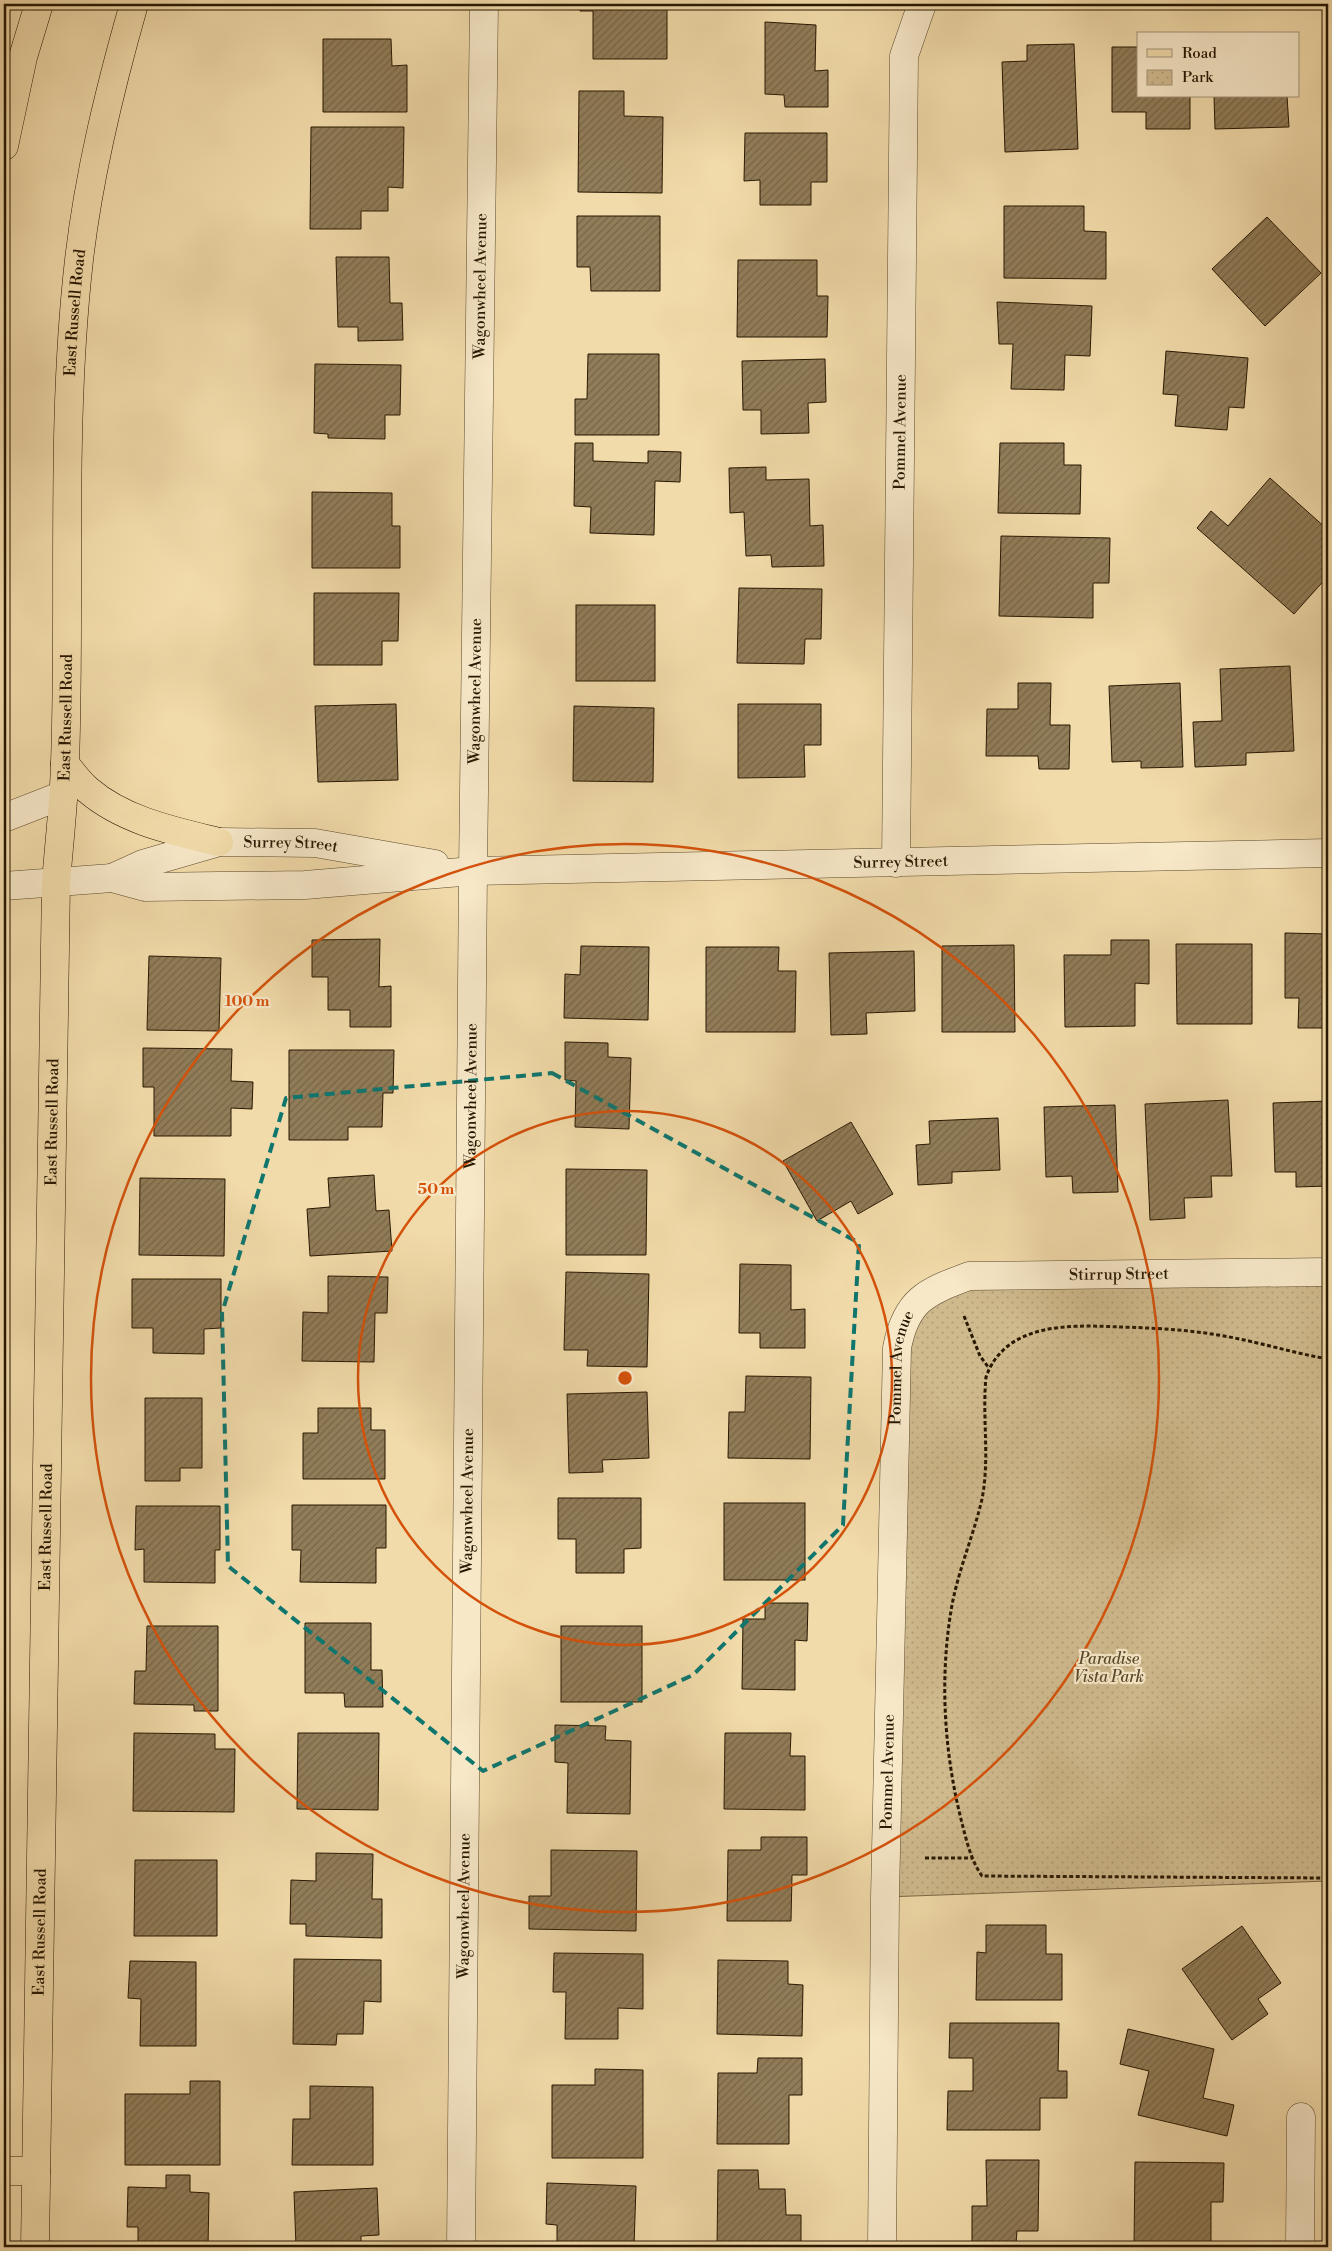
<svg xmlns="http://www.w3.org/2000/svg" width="1332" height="2251" font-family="'Libre Bodoni',serif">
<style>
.park{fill:url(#park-dots);stroke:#7b6847}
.building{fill:url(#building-hatch);stroke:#271701}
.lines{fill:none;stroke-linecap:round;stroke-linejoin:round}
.minor-casing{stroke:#5a482b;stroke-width:29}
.major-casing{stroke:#271701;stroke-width:29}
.path{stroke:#271701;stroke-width:3;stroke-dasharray:4 2.5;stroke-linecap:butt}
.minor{stroke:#f7e8c8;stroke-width:28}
.major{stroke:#f2dbaa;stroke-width:28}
.marked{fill:none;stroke:#0f766e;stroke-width:4;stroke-dasharray:10 6;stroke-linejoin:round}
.ring{fill:none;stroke:#d5520b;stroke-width:2.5}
.labels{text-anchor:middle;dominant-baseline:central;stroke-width:4.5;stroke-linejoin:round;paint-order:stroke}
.street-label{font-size:16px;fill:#271701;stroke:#f7e8c8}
.park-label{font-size:16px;font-style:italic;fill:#59482b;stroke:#f7e8c8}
.centre{fill:#d5520b;stroke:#f7e8c8;stroke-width:2.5}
.ring-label{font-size:15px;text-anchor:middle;font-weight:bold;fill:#d5520b;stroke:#f7e8c8;stroke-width:4.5;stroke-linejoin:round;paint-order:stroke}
</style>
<defs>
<pattern id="park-dots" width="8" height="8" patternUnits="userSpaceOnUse" patternTransform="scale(1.25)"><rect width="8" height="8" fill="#cfba8d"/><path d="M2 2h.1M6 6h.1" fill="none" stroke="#b29f78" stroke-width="1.8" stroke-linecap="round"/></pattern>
<pattern id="building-hatch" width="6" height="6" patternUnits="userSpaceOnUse" patternTransform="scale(1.25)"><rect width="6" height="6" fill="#917d59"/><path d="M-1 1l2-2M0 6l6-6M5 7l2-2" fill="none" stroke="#766547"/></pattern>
</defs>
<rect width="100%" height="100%" fill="#f2dbaa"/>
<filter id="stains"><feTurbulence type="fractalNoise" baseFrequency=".004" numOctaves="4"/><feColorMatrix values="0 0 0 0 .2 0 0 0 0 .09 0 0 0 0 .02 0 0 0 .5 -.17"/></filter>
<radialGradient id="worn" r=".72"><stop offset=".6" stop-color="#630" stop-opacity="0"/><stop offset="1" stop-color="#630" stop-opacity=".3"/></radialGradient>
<polygon class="park" points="1328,1282 1328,1881 885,1897 896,1334 934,1290"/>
<g class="building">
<polygon points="580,4 667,4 667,59 593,59 593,11 580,11"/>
<polygon points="765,22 816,25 815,71 828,70 828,107 785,107 784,95 765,94"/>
<polygon points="323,39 391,39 392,66 407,65 407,112 323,112"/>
<polygon points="1074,44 1078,149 1005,152 1002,62 1027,61 1027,45"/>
<polygon points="1112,47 1138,47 1138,96 1190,96 1190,129 1146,129 1146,112 1112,112"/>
<polygon points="579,91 624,91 624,116 663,117 662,193 578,192"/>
<polygon points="1214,96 1287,96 1289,127 1215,129"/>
<polygon points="311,127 404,127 403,188 388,187 388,211 361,211 361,229 310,229"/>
<polygon points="745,133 827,133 827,182 811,182 811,205 760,205 760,180 744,181"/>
<polygon points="1004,206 1084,206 1084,231 1106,232 1106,279 1004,278"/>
<polygon points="577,216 660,216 660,291 591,291 590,267 577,267"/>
<polygon points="1267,217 1321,273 1265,326 1212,269"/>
<polygon points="336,257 389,257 390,303 402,303 403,340 358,341 358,327 338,327"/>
<polygon points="738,260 817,260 817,296 828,296 827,337 737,337"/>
<polygon points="997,302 1092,306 1090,356 1065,355 1064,390 1011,389 1013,344 999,344"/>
<polygon points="1166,351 1248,358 1244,408 1229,407 1227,430 1175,426 1178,395 1163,394"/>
<polygon points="588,354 659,354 659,435 575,435 575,399 587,399"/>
<polygon points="825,359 826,402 808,403 809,433 761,434 761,410 743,410 742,361"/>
<polygon points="315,364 401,365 400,415 385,415 385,439 328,438 328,434 314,433"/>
<polygon points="575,443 593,443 593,461 648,463 648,451 681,452 680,482 655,481 654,535 590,533 591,507 574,506"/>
<polygon points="1000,443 1064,443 1064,465 1081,465 1080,514 998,513"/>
<polygon points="766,467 766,480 809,479 810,526 823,525 824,566 772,567 771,555 746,556 744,512 730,513 729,468"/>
<polygon points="1270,478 1328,530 1328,555 1322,562 1328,567 1328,576 1294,614 1197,528 1211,511 1228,526"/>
<polygon points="312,492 392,493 392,526 400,526 400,568 312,568"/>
<polygon points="1001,536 1110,538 1109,583 1093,583 1093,618 999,616"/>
<polygon points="739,588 822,589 821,639 805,639 804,664 737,663"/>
<polygon points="314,593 399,593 398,641 382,641 382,665 314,665"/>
<rect x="576" y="605" width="79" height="76"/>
<polygon points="1290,666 1294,751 1246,753 1246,765 1195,767 1193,722 1222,721 1220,669"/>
<polygon points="1018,683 1051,683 1050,725 1070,725 1069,769 1039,769 1038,756 986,756 987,709 1018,709"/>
<polygon points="1180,683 1183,767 1141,768 1141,761 1112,762 1109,686"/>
<polygon points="396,704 398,780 318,782 315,706"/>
<polygon points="738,704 821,704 821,745 804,745 805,777 738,778"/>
<polygon points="574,706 654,708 653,782 573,781"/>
<polygon points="1285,933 1328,934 1328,1028 1298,1028 1299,998 1285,998"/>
<polygon points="380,939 379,987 391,986 391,1027 350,1027 350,1010 328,1010 328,977 312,977 312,940"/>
<polygon points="1111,940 1149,940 1149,984 1135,983 1135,1026 1065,1027 1064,955 1111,955"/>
<polygon points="1176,944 1252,944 1252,1024 1177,1024"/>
<polygon points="1014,945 1015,1032 942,1032 942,946"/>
<polygon points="581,946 649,947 648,1020 564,1018 565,974 580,975"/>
<polygon points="706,947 779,947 778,971 796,971 795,1032 706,1032"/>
<polygon points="914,951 915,1011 866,1013 867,1034 831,1035 829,953"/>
<polygon points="149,956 221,958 219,1031 147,1030"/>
<polygon points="565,1042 608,1043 608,1057 631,1058 629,1129 575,1127 576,1081 565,1080"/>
<polygon points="143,1048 232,1049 231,1081 253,1082 252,1109 231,1108 231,1136 154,1136 154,1087 143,1087"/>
<polygon points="289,1050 394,1050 393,1093 383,1093 382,1127 348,1127 348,1140 289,1140"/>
<polygon points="1228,1100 1232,1176 1211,1176 1212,1197 1184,1198 1185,1218 1150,1220 1145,1104"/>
<polygon points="1328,1101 1328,1186 1296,1187 1296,1172 1275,1172 1273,1103"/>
<polygon points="1115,1105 1118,1192 1073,1193 1072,1176 1046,1177 1044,1107"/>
<polygon points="998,1118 1000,1170 952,1172 952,1183 918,1185 916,1145 930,1144 929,1121"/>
<polygon points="851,1122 893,1194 858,1214 851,1201 817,1221 783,1161"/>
<polygon points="566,1169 647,1170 646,1255 566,1255"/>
<polygon points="374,1175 376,1211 389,1210 392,1251 310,1256 307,1209 330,1207 328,1178"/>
<polygon points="140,1178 225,1179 224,1256 139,1255"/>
<polygon points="740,1264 791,1265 791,1310 805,1309 805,1348 760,1348 760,1333 739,1333"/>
<polygon points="566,1272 649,1274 647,1367 587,1366 588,1350 564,1350"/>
<polygon points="328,1276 388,1277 387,1313 375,1313 374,1362 302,1361 303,1312 328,1313"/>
<polygon points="132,1279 221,1279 221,1328 204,1329 204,1354 153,1353 153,1328 132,1328"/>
<polygon points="746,1376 811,1377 810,1459 728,1458 729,1412 745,1412"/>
<polygon points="647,1392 649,1458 602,1460 603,1472 569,1473 567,1394"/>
<polygon points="145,1398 202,1398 202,1468 180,1468 180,1481 145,1481"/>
<polygon points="318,1408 371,1408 371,1430 385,1430 385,1479 303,1479 303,1433 318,1433"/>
<polygon points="558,1498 641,1498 641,1548 624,1549 624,1573 576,1573 576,1539 558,1539"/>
<rect x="724" y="1503" width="81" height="77"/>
<polygon points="292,1505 386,1505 386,1548 376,1548 376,1583 300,1582 301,1550 292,1550"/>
<polygon points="136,1506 220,1506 220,1550 215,1550 215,1583 144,1582 144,1549 135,1550"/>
<polygon points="765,1603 808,1603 807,1641 795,1640 795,1690 742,1689 743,1619 765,1619"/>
<polygon points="305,1623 371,1623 371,1670 382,1670 383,1707 345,1707 344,1693 305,1693"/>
<polygon points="147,1626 218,1626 218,1711 194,1711 194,1705 134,1704 135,1671 146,1671"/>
<rect x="561" y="1626" width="81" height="76"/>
<polygon points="555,1725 606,1726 605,1740 631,1741 630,1814 567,1813 568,1763 555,1762"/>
<polygon points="134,1733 215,1734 215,1749 235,1749 234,1812 133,1811"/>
<polygon points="298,1733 379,1733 378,1810 297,1809"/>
<polygon points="725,1733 791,1733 790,1756 805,1756 805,1810 724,1809"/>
<polygon points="761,1837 807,1837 807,1875 792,1875 791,1921 727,1921 728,1850 761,1850"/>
<polygon points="551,1850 637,1851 636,1931 529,1929 529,1896 551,1896"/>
<polygon points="316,1853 373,1854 372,1899 382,1899 382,1938 306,1936 306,1924 290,1924 291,1880 316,1881"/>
<polygon points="135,1860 217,1860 217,1936 134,1936"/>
<polygon points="986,1925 1046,1925 1046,1954 1062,1954 1062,2000 976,2000 977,1952 986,1953"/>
<polygon points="1242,1926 1281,1983 1258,1999 1268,2014 1232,2040 1182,1969"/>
<polygon points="554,1953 643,1954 643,2009 618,2008 618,2039 565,2039 566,1992 553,1992"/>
<polygon points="294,1959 381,1960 381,2002 364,2001 363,2034 337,2034 336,2045 293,2044"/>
<polygon points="718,1960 788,1961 788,1984 803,1985 802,2036 717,2034"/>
<polygon points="130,1961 196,1962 196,2046 140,2046 141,1999 128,1998"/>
<polygon points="950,2023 1059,2023 1058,2071 1067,2071 1067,2098 1040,2098 1040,2130 947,2130 948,2091 973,2091 973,2058 949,2058"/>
<polygon points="1128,2029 1214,2049 1203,2098 1234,2105 1227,2136 1138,2115 1149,2071 1120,2064"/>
<polygon points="758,2058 802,2058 802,2095 789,2095 789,2144 717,2144 718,2073 757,2073"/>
<polygon points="595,2069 643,2070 643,2158 552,2158 552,2085 595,2085"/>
<polygon points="190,2081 220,2081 220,2165 125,2165 125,2094 190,2094"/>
<polygon points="310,2086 373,2087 373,2165 292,2165 293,2119 310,2119"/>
<polygon points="986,2160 1039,2160 1038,2231 1017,2231 1016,2244 972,2244 972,2206 987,2206"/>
<polygon points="1135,2162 1224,2163 1223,2202 1211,2202 1211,2247 1134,2246"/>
<polygon points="718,2170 758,2170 759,2189 785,2189 786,2215 801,2215 801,2247 717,2247"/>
<polygon points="166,2175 190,2175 190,2192 209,2193 208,2247 138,2247 138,2227 127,2227 128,2187 166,2188"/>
<polygon points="547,2183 636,2186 634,2247 557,2247 557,2225 546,2224"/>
<polygon points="377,2188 379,2235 361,2236 361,2247 296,2247 294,2192"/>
</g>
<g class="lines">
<defs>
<g id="minor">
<polyline points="4,818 63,795"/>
<path id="s1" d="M896 863 904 56 922 4"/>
<path id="s2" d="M112 878 143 864 219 842 315 843 435 864"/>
<path id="s3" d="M4 886 112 878 145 887 305 885 473 871 1328 853"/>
<path id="s4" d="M461 2247 473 871 484 4"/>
<path id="s5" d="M882 2247 885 1897 897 1348C906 1300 926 1292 969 1276L1328 1272"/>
<polyline points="1300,2247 1301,2117"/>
</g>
<g id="major">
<polyline points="4,146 23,57 39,4"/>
<path d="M65 764C72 772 79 783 88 790 124 821 174 831 219 842"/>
<polyline points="4,2171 36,2171"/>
<path id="s6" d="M35 2247 56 883C59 843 64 803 65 763 71 595 60 427 79 260 89 173 110 88 134 4"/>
</g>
</defs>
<use href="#minor" class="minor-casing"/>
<use href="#major" class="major-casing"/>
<g class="path">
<polyline points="964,1316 980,1356 989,1368"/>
<path d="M1328 1359C1293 1353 1259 1342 1224 1336 1190 1330 1156 1328 1121 1327 1073 1325 1006 1321 986 1377 982 1418 990 1458 982 1499 974 1534 959 1568 952 1605 939 1678 944 1755 963 1827 967 1843 972 1862 982 1876L1328 1878"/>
<polyline points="925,1858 973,1858"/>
</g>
<use href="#minor" class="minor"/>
<use href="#major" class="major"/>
</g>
<path class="marked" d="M552 1073 859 1243 843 1525 693 1675 483 1771 228 1566 222 1313 286 1098Z"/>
<g class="ring">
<circle cx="625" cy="1378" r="267"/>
<circle cx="625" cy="1378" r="534"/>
</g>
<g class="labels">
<g class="street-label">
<text stroke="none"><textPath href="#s4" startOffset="1961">Wagonwheel Avenue</textPath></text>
<text stroke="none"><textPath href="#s6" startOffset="1935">East Russell Road</textPath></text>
<text stroke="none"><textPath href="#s1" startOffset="431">Pommel Avenue</textPath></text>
<text stroke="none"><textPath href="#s4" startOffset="1556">Wagonwheel Avenue</textPath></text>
<text stroke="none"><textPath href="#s6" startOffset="1530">East Russell Road</textPath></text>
<text stroke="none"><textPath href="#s2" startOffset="185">Surrey Street</textPath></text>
<text stroke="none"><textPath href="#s3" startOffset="899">Surrey Street</textPath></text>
<text stroke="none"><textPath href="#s4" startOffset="1151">Wagonwheel Avenue</textPath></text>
<text stroke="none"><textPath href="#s6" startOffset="1125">East Russell Road</textPath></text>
<text stroke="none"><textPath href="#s5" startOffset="1158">Stirrup Street</textPath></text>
<text stroke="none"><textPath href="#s5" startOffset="880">Pommel Avenue</textPath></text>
<text stroke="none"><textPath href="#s4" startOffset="746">Wagonwheel Avenue</textPath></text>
<text stroke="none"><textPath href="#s6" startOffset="720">East Russell Road</textPath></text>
<text stroke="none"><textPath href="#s5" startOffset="475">Pommel Avenue</textPath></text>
<text stroke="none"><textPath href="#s4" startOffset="341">Wagonwheel Avenue</textPath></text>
<text stroke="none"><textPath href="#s6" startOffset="315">East Russell Road</textPath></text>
</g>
<g class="park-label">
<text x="1109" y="1659">Paradise<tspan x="1109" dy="18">Vista Park</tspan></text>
</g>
</g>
<circle cx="625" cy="1378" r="8" class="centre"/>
<g class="ring-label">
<text x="247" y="1006">100 m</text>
<text x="436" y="1194">50 m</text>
</g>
<rect width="1332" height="2251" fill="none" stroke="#f2dbaa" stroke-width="20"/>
<rect x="5" y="5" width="1322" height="2241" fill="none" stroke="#271701" stroke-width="2.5"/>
<rect x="10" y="10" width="1312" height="2231" fill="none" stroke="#271701"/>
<rect x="1137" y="32" width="162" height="65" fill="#f7e8c8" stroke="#a49478"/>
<rect x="1147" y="49" width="25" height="8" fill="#f2dbaa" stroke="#a49478"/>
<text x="1182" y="58" font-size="15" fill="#271701">Road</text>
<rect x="1147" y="70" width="25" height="15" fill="url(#park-dots)" stroke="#a49478"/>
<text x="1182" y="82" font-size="15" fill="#271701">Park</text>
<rect width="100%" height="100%" filter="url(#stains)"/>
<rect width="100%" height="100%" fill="url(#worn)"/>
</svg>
